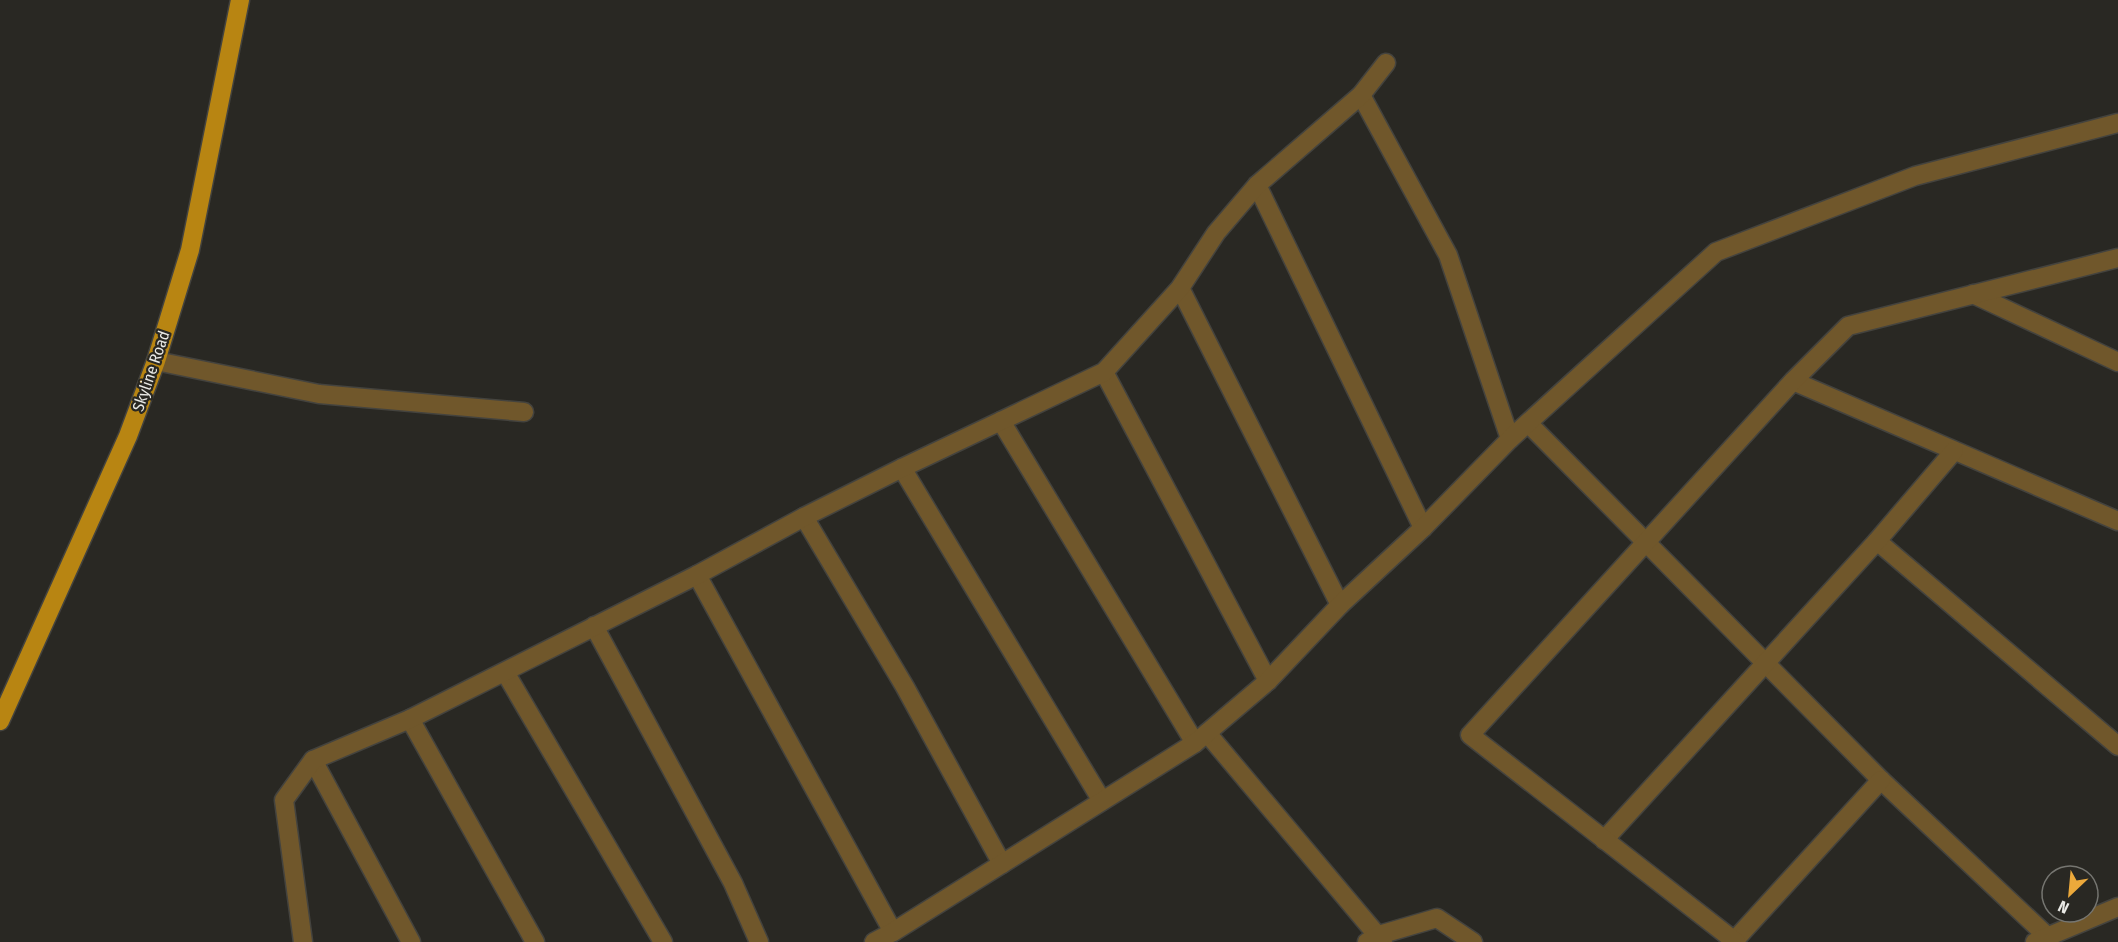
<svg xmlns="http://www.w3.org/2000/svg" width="2118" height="942" font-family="'Fira Sans Condensed',sans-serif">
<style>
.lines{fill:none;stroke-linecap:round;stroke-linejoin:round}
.minor-casing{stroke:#44433e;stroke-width:21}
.major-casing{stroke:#44433e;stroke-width:21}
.minor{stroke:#70572b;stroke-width:18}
.major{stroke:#b88512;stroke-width:18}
.labels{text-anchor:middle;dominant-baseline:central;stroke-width:4.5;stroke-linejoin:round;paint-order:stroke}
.street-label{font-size:16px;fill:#eaeae6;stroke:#292823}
</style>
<rect width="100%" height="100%" fill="#292823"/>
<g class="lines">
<defs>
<g id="minor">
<polyline points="1361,95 1448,255 1510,439"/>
<polyline points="1257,185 1423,528"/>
<polyline points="1180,288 1340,605"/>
<polyline points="1973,294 2118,362"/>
<polyline points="156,361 319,394 524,412"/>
<polyline points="1104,372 1268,681"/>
<polyline points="1793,381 2118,521"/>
<polyline points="1001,421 1195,743"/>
<polyline points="1528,423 1881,780 2048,937"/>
<polyline points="902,468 1102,801"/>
<polyline points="804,517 905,687 1002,864"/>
<polyline points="1877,541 2118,746"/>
<polyline points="697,575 893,932"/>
<polyline points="594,626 733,883 759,942"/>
<polyline points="505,672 663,942"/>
<polyline points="410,719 535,942"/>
<polyline points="1207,733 1383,942"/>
<polyline points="313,760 411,942"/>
<polyline points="1604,840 1877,541 1954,451"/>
<polyline points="1734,941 1881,780"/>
<polyline points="303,942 284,800 313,760 410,719 697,575 804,517 902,468 1104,372 1180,288 1216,233 1257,185 1361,95 1386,63"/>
<polyline points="874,942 893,932 1195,743 1268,681 1340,605 1423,528 1510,439 1716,252 1915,176 2118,123"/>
<polyline points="1367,942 1379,935 1437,918 1473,942"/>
<polyline points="1736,942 1470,735 1793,381 1848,326 2118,258"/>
<polyline points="2035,942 2118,907"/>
</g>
<polyline id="major" points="0,721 128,436 156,361 190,250 240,0"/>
</defs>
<use href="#minor" class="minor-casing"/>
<use href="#major" class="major-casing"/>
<use href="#minor" class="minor"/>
<use href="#major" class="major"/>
</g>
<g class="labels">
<g class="street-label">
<text transform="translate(151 371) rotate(-71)">Skyline Road</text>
</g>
</g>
<g transform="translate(2070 894) rotate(206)"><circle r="28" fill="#292823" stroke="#767671" stroke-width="1.5"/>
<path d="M0-4.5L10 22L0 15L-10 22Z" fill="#eca93b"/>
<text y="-9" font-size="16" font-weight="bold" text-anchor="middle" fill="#eaeae6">N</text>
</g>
</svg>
